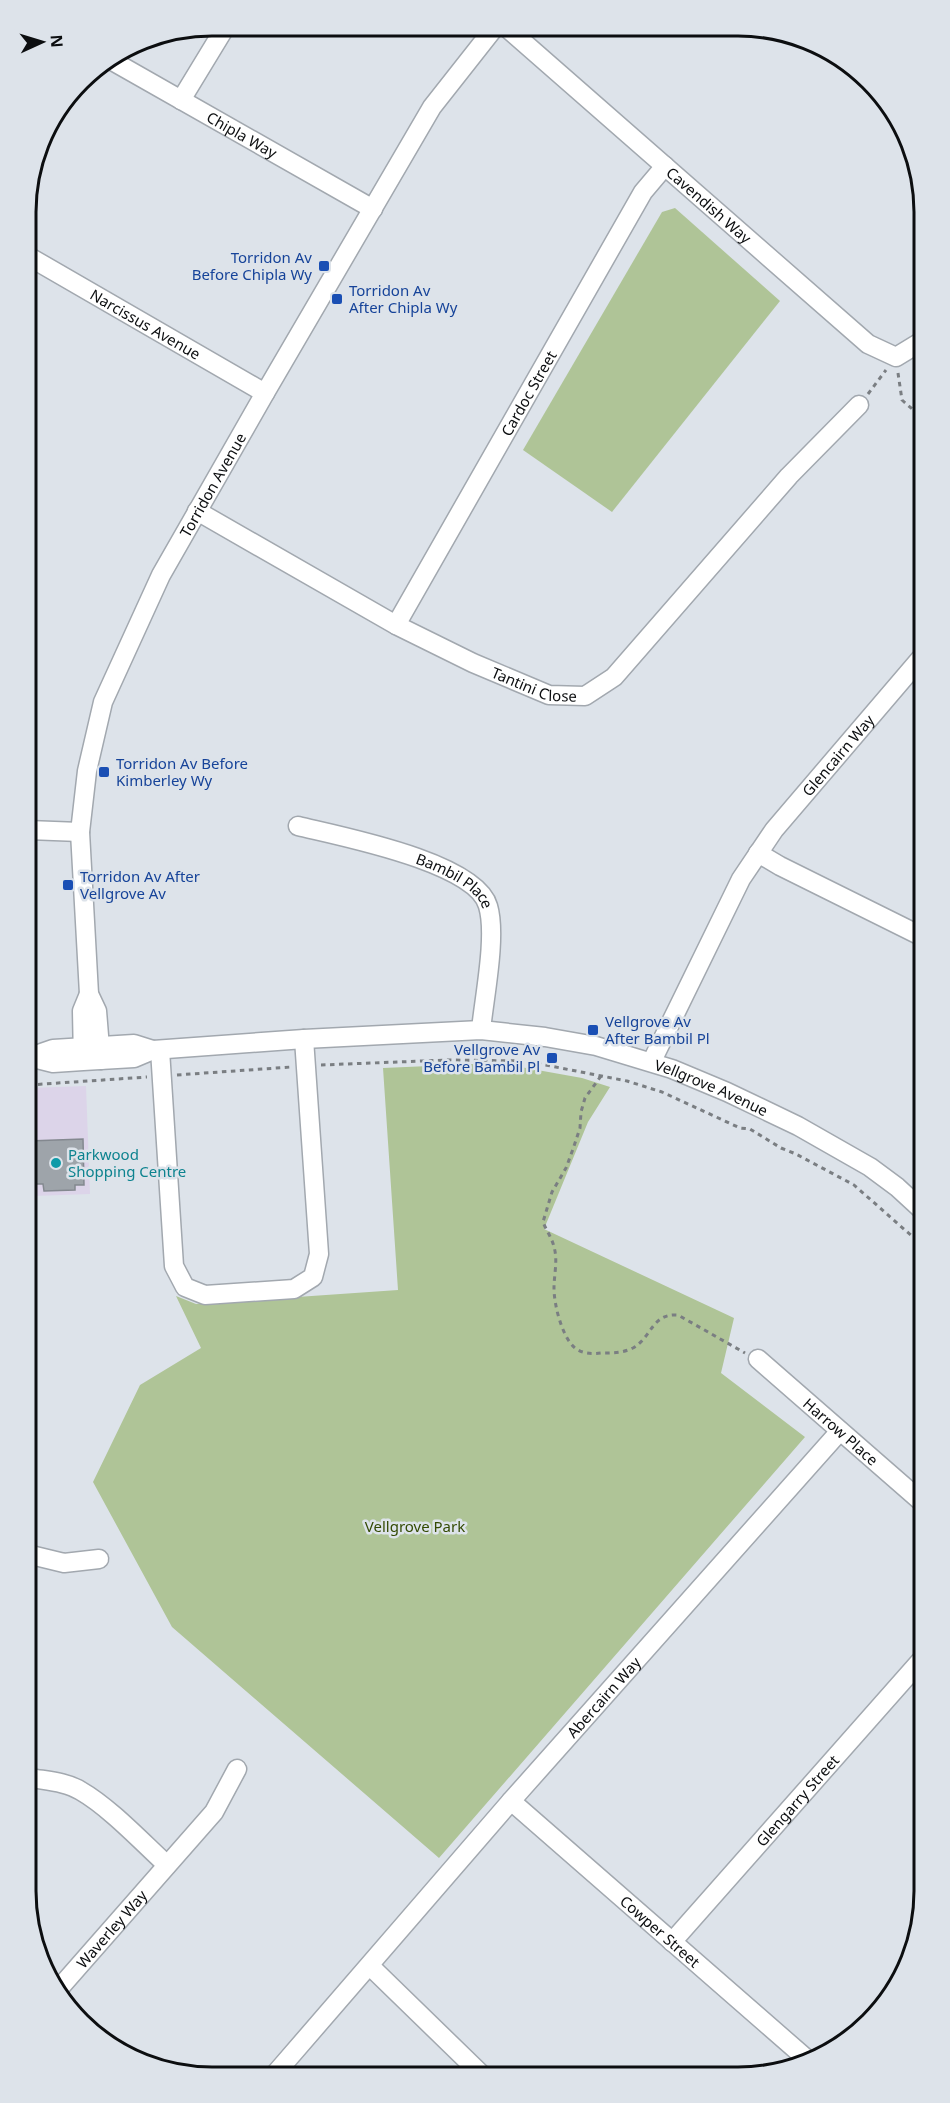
<svg xmlns="http://www.w3.org/2000/svg" width="950" height="2103" font-family="'Noto Sans',sans-serif">
<style>
.commercial{fill:#dcd4e9}
.green{fill:#afc497}
.building{fill:#9ea4aa;stroke:#83888f;stroke-width:1.5}
.lines{fill:none;stroke-linecap:round;stroke-linejoin:round}
.minor-casing{stroke:#a2a8af;stroke-width:21}
.path{stroke:#7a7e82;stroke-width:3;stroke-dasharray:4.5 4.5;stroke-linecap:butt}
.minor{stroke:#fff;stroke-width:18}
.transit-dot{fill:#1a4fb4;stroke:#dde3ea;stroke-width:2}
.culture-dot{fill:#0f9aa8;stroke:#dde3ea;stroke-width:2}
.labels{text-anchor:middle;dominant-baseline:central;stroke-width:5;stroke-linejoin:round;paint-order:stroke}
.street-label{font-size:15px;fill:#0c0e10;stroke:#dde3ea}
.transit-label{font-size:15px;fill:#164399;stroke:#dde3ea;text-anchor:start}
.culture-label{font-size:15px;fill:#0d838f;stroke:#dde3ea;text-anchor:start}
.park-label{font-size:15px;fill:#334a03;stroke:#dde3ea}
.rim{fill:none;stroke:#0c0e10;stroke-width:3}
</style>
<rect width="100%" height="100%" fill="#dde3ea"/>
<polygon class="commercial" points="86,1086 90,1194 34,1196 34,1187 29,1187 29,1088"/>
<g class="green">
<polygon points="675,208 780,301 612,512 523,450 662,212"/>
<polygon points="498,1063 582,1078 610,1087 588,1122 544,1229 734,1318 721,1373 805,1437 439,1858 172,1627 93,1482 140,1385 201,1348 176,1296 196,1304 398,1290 383,1068"/>
</g>
<polygon class="building" points="83,1139 84,1185 75,1185 75,1190 44,1191 43,1184 29,1184 29,1141"/>
<g class="lines">
<defs>
<g id="minor">
<path id="s1" d="M506 27 868 344 896 357 919 343"/>
<path id="s2" d="M109 59 373 209"/>
<polyline points="181,100 226,26"/>
<path id="s3" d="M26 255 265 393"/>
<path id="s4" d="M197 511 396 625 473 663 549 695 585 696 614 677 789 476 859 405"/>
<path id="s5" d="M396 625 643 192 665 166"/>
<path id="s6" d="M298 826C339 836 476 862 488 906 497 936 484 998 481 1030"/>
<polyline points="28,830 80,832"/>
<polyline points="758,853 780,866 921,936"/>
<polyline points="160,1050 174,1266 185,1287 205,1295 294,1289 313,1277 319,1254 304,1039"/>
<path id="s7" d="M29 1057 53 1063 83 1061 134 1058 153 1050 304 1039 481 1030 545 1037 596 1046 672 1069 727 1092 798 1126 870 1167 897 1187 922 1210"/>
<polyline points="30,1057 53,1049 134,1044 153,1050"/>
<polyline points="83,1060 82,1011 89,994"/>
<path id="s8" d="M101 1060 97 1011 89 994 80 832 87 771 103 702 161 575 265 393 432 107 495 27"/>
<path id="s9" d="M652 1061 741 879 774 830 920 659"/>
<path id="s10" d="M758 1359 923 1503"/>
<polyline points="31,1555 64,1563 99,1559"/>
<path d="M31 1778C48 1781 67 1782 81 1791 109 1807 142 1842 167 1865"/>
<path id="s11" d="M511 1801 809 2061"/>
<path id="s12" d="M672 1942 923 1658"/>
<polyline points="370,1966 480,2073"/>
<path id="s13" d="M56 1992 214 1812 237 1769"/>
<path id="s14" d="M275 2074 511 1801 840 1431"/>
</g>
</defs>
<use href="#minor" class="minor-casing"/>
<g class="path">
<polyline points="898,373 902,400 919,415"/>
<polyline points="868,394 886,370"/>
<polyline points="101,893 111,892"/>
<polyline points="321,1065 448,1060 525,1061 627,1081 662,1092 740,1128 750,1129 781,1148 796,1154 854,1185 922,1245"/>
<polyline points="177,1075 291,1067"/>
<path d="M601 1076 585 1098 581 1112 580 1128 573 1149 566 1168 552 1192 543 1222C546 1230 552 1238 554 1247 558 1260 554 1275 554 1288 554 1305 562 1337 575 1348 583 1354 592 1354 601 1353 612 1353 623 1353 633 1348 652 1337 652 1313 678 1315L745 1353"/>
<polyline points="29,1085 147,1077"/>
</g>
<use href="#minor" class="minor"/>
</g>
<g class="transit-dot">
<rect x="318" y="260" width="12" height="12" rx="3"/>
<rect x="331" y="293" width="12" height="12" rx="3"/>
<rect x="98" y="766" width="12" height="12" rx="3"/>
<rect x="62" y="879" width="12" height="12" rx="3"/>
<rect x="587" y="1024" width="12" height="12" rx="3"/>
<rect x="546" y="1052" width="12" height="12" rx="3"/>
</g>
<circle class="culture-dot" cx="56" cy="1163" r="6"/>
<g class="labels">
<g class="street-label">
<text stroke="none"><textPath href="#s2" startOffset="153">Chipla Way</textPath></text>
<text stroke="none"><textPath href="#s1" startOffset="270">Cavendish Way</textPath></text>
<text stroke="none"><textPath href="#s3" startOffset="138">Narcissus Avenue</textPath></text>
<text stroke="none"><textPath href="#s5" startOffset="267">Cardoc Street</textPath></text>
<text stroke="none"><textPath href="#s8" startOffset="606">Torridon Avenue</textPath></text>
<text stroke="none"><textPath href="#s4" startOffset="381">Tantini Close</textPath></text>
<text stroke="none"><textPath href="#s9" startOffset="360">Glencairn Way</textPath></text>
<text stroke="none"><textPath href="#s6" startOffset="168">Bambil Place</textPath></text>
<text stroke="none"><textPath href="#s7" startOffset="694">Vellgrove Avenue</textPath></text>
<text stroke="none"><textPath href="#s10" startOffset="110">Harrow Place</textPath></text>
<text stroke="none"><textPath href="#s14" startOffset="500">Abercairn Way</textPath></text>
<text stroke="none"><textPath href="#s12" startOffset="189">Glengarry Street</textPath></text>
<text stroke="none"><textPath href="#s13" startOffset="84">Waverley Way</textPath></text>
<text stroke="none"><textPath href="#s11" startOffset="198">Cowper Street</textPath></text>
</g>
<g class="transit-label">
<text x="312" y="257" text-anchor="end">Torridon Av<tspan x="312" dy="17">Before Chipla Wy</tspan></text>
<text x="349" y="290">Torridon Av<tspan x="349" dy="17">After Chipla Wy</tspan></text>
<text x="116" y="763">Torridon Av Before<tspan x="116" dy="17">Kimberley Wy</tspan></text>
<text x="80" y="876">Torridon Av After<tspan x="80" dy="17">Vellgrove Av</tspan></text>
<text x="605" y="1021">Vellgrove Av<tspan x="605" dy="17">After Bambil Pl</tspan></text>
<text x="540" y="1049" text-anchor="end">Vellgrove Av<tspan x="540" dy="17">Before Bambil Pl</tspan></text>
</g>
<g class="culture-label">
<text x="68" y="1154">Parkwood<tspan x="68" dy="17">Shopping Centre</tspan></text>
</g>
<g class="park-label">
<text x="415" y="1526">Vellgrove Park</text>
</g>
</g>
<path d="M0 0H950V2103H0ZM212 36H738A176 176 0 0 1 914 212V1891A176 176 0 0 1 738 2067H212A176 176 0 0 1 36 1891V212A176 176 0 0 1 212 36Z" fill="#dde3ea" fill-rule="evenodd"/>
<path class="rim" d="M212 36H738A176 176 0 0 1 914 212V1891A176 176 0 0 1 738 2067H212A176 176 0 0 1 36 1891V212A176 176 0 0 1 212 36Z"/>
<g transform="translate(42 42) rotate(86)" stroke="#dde3ea" stroke-width="4.5" paint-order="stroke">
<path d="M0-4.5L10 22L0 15L-10 22Z" fill="#0c0e10"/>
<text y="-9" font-size="16" font-weight="bold" text-anchor="middle" fill="#0c0e10">N</text>
</g>
</svg>
